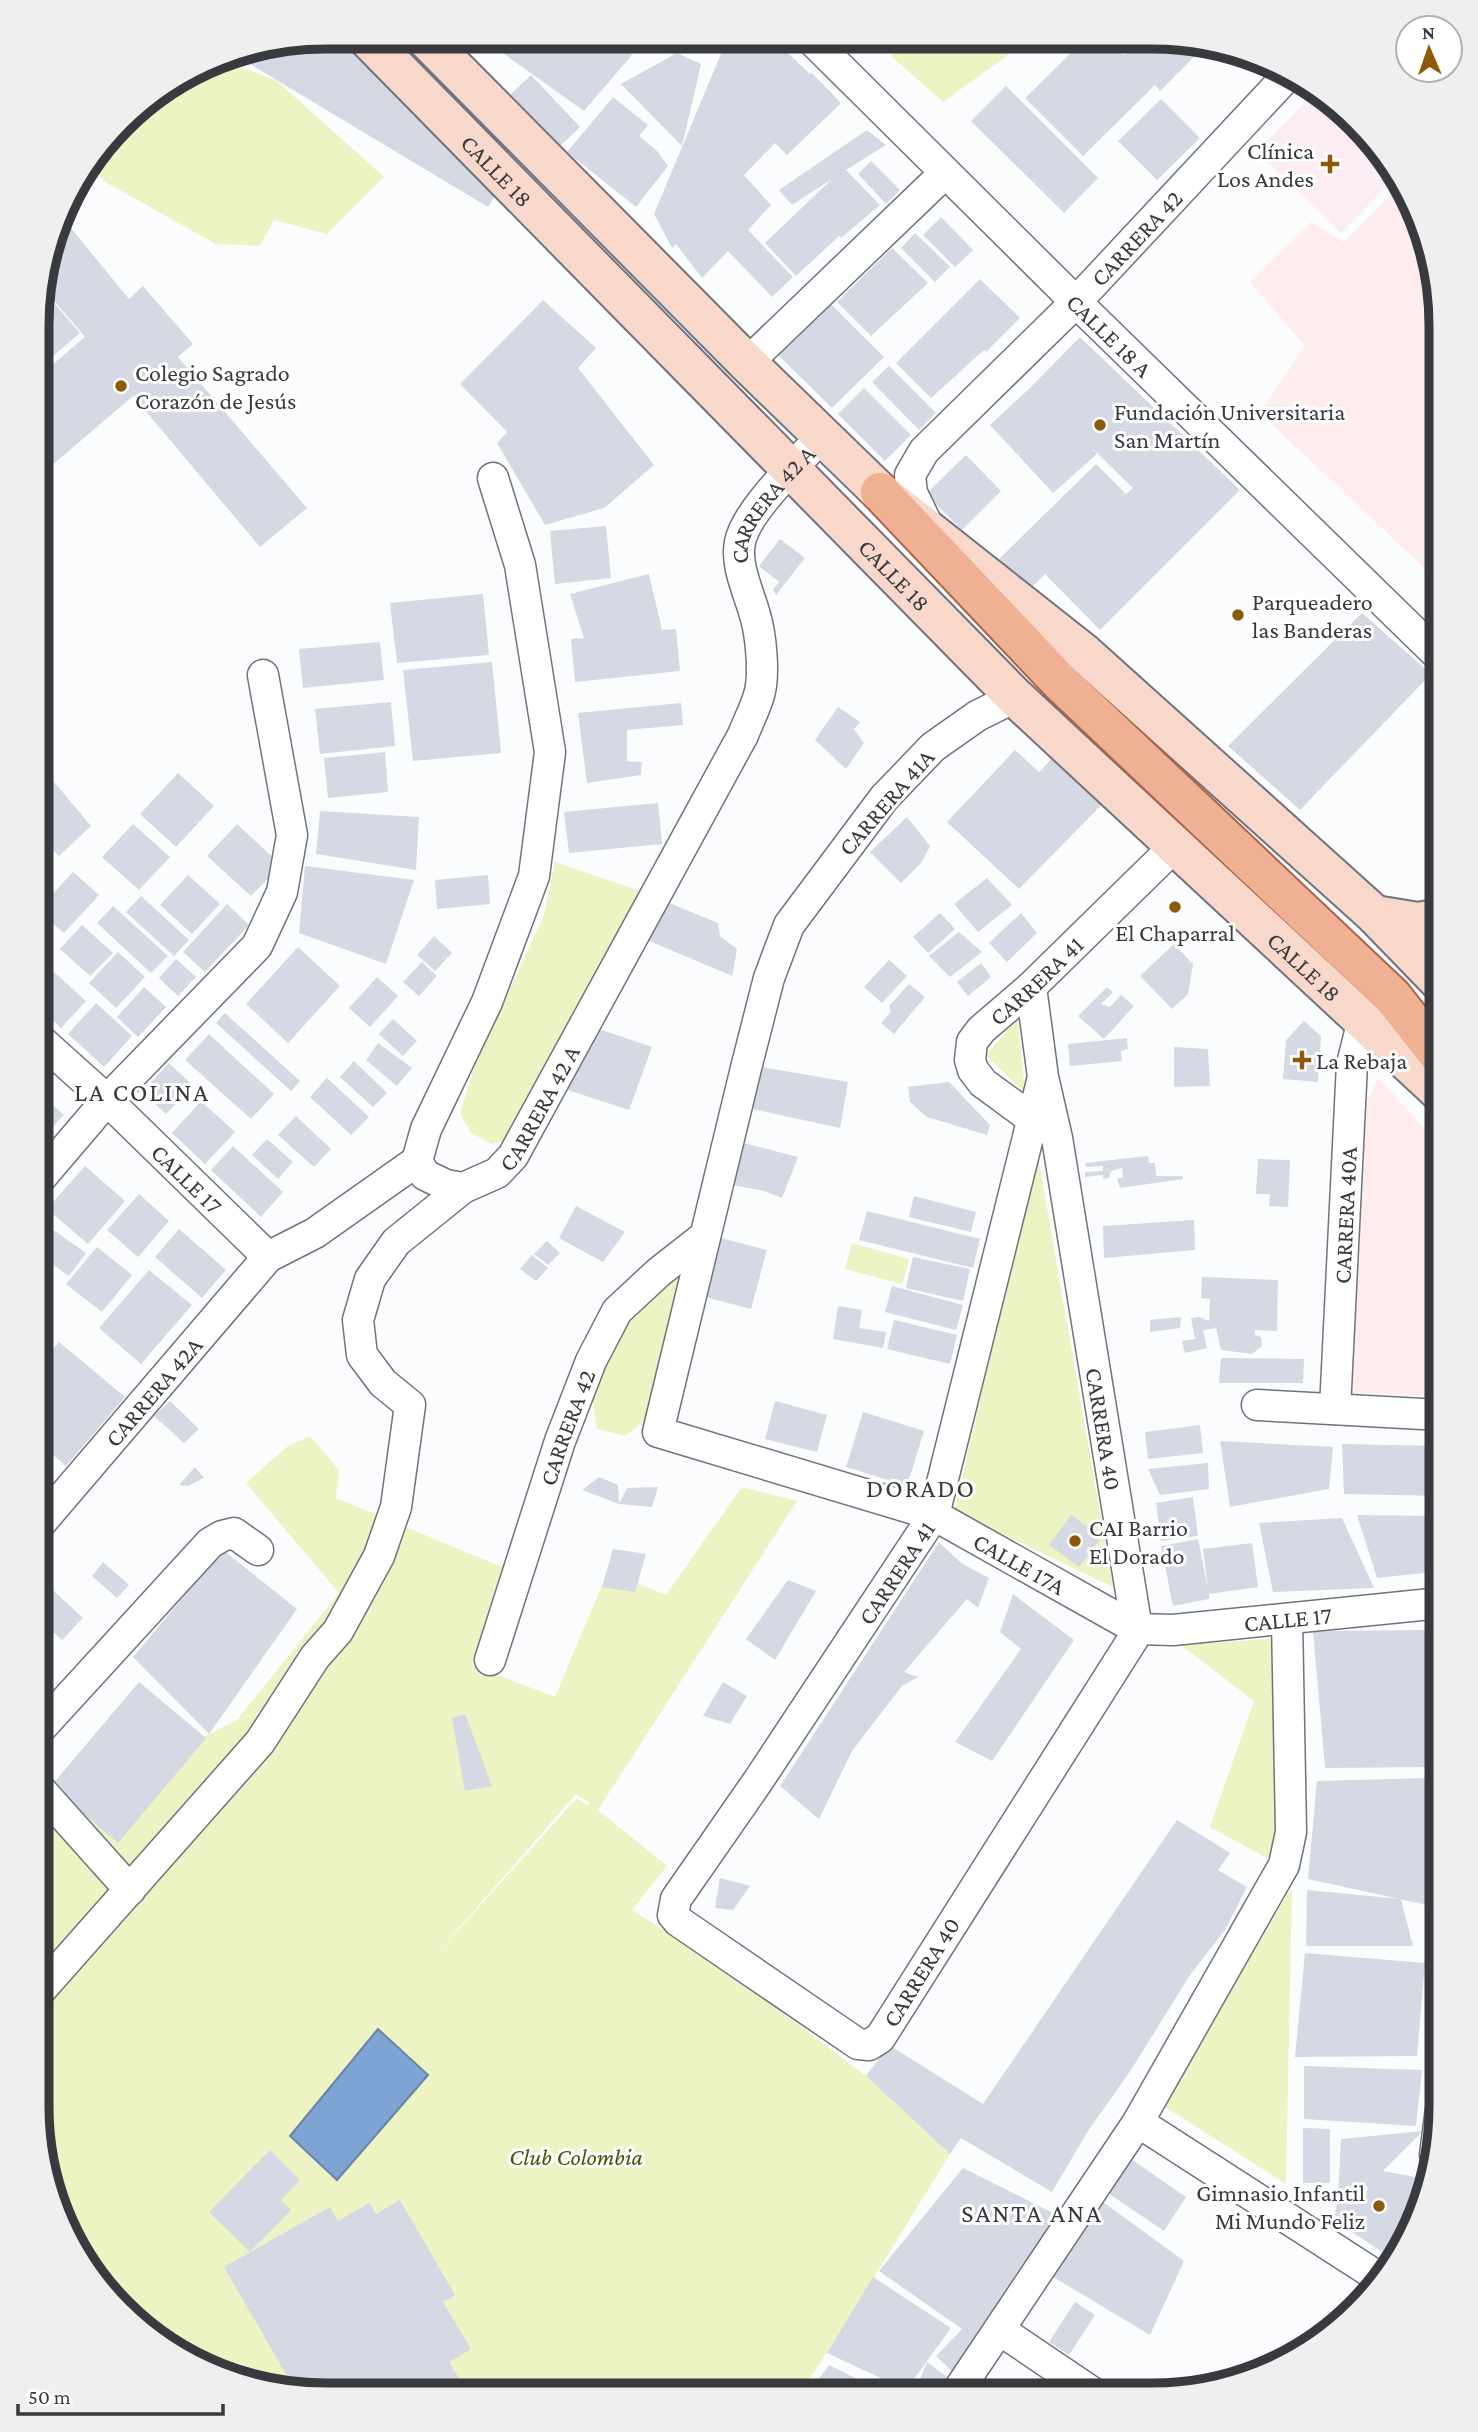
<svg xmlns="http://www.w3.org/2000/svg" width="1478" height="2432" font-family="'Crimson Pro',serif">
<style>
.commercial{fill:#feedec}
.medical{fill:#fcedf4}
.green{fill:#edf3c3;fill-rule:evenodd}
.water{fill:#7ea4d3;stroke:#6984a7;stroke-width:2}
.building{fill:#d4d9e4;fill-rule:evenodd}
.lines{fill:none;stroke-linecap:round;stroke-linejoin:round}
.minor-casing{stroke:#6f737d;stroke-width:33}
.secondary-casing{stroke:#6f737d;stroke-width:42}
.primary-casing{stroke:#a96548;stroke-width:42}
.minor{stroke:#fff;stroke-width:30}
.secondary{stroke:#f8d8ca;stroke-width:38}
.primary{stroke:#f0b094;stroke-width:38}
.poi-dot{fill:#8e5a0a;stroke:#fff;stroke-width:2.5}
.labels{text-anchor:middle;dominant-baseline:central;stroke-width:6;stroke-linejoin:round;paint-order:stroke}
.poi-label{font-size:24px;fill:#393a3f;stroke:#fff;text-anchor:start}
.street-label{font-size:24px;fill:#393a3f;stroke:#fff}
.park-label{font-size:24px;font-style:italic;fill:#4c520a;stroke:#fff}
.neighbourhood-label{font-size:26px;letter-spacing:2px;fill:#393a3f;stroke:#fff}
.rim{fill:none;stroke:#393a3f;stroke-width:9}
</style>
<rect width="100%" height="100%" fill="#fbfcfe"/>
<g class="commercial">
<polygon points="1402,184 1419,215 1441,325 1441,584 1260,413 1305,346 1250,282 1311,222 1344,242"/>
<polygon points="1378,1078 1441,1146 1441,1396 1351,1393 1365,1106"/>
</g>
<polygon class="medical" points="1317,90 1329,97 1382,150 1397,176 1341,233 1257,151"/>
<g class="green">
<polygon points="905,38 1030,39 943,102 891,56"/>
<polygon points="218,58 277,81 384,177 327,234 274,220 260,246 216,244 107,183 90,167 135,109"/>
<polygon points="555,862 640,891 510,1139 491,1144 471,1133 460,1113 476,1063 544,915"/>
<polygon points="1018,1019 1025,1093 986,1055"/>
<polygon points="1038,1156 1113,1587 954,1511"/>
<polygon points="852,1243 909,1259 902,1284 845,1269"/>
<polygon points="675,1270 680,1296 648,1418 625,1436 597,1429 591,1388 621,1325"/>
<path d="M310 1436 339 1470 336 1498 502 1567 472 1665 555 1697 608 1571 666 1595 742 1487 797 1501 598 1810 667 1866 632 1910 725 1969 866 2076 950 2154 842 2329 839 2330 840 2332 800 2394 288 2393 214 2373 149 2335 96 2282 59 2217 37 2107V1823L237 1720 339 1593 246 1483 288 1446ZM576 1794 590 1803 587 1806 577 1798 418 1975Z"/>
<polygon points="1283,1638 1280,1865 1210,1827 1254,1701 1181,1645"/>
<polygon points="1292,1887 1286,2184 1162,2105"/>
</g>
<polygon class="water" points="378,2029 428,2075 337,2180 290,2136"/>
<g class="building">
<polygon points="325,37 345,37 498,192 488,207 235,55"/>
<polygon points="480,37 605,38 632,55 584,111"/>
<polygon points="641,38 665,38 658,52"/>
<polygon points="714,38 772,38 810,74 811,72 841,103 787,155 775,143 744,175 771,205 748,230 793,277 772,297 728,251 702,278 676,244 672,248 654,214 723,49 727,44"/>
<polygon points="865,38 892,38 880,51"/>
<polygon points="1085,39 1108,39 1124,55 1140,39 1191,39 1200,42 1205,46 1160,91 1155,85 1083,156 1025,98"/>
<polygon points="1230,50 1244,54 1263,59 1250,69"/>
<polygon points="677,53 701,64 682,146 621,84"/>
<polygon points="531,75 580,127 559,147 509,96"/>
<polygon points="1006,86 1098,178 1064,213 971,121"/>
<polygon points="613,97 648,125 639,136 658,152 668,166 636,207 567,152"/>
<polygon points="1161,99 1200,138 1157,180 1118,141"/>
<polygon points="867,130 886,145 846,170 880,205 841,238 839,236 796,276 765,243 832,179 792,205 779,190"/>
<polygon points="871,161 900,190 886,204 858,174"/>
<polygon points="61,216 129,299 143,286 193,344 178,357 307,508 260,547 133,396 43,473 39,469 39,376 85,337 40,284"/>
<polygon points="941,217 973,250 955,267 923,235"/>
<polygon points="915,233 950,267 935,282 901,248"/>
<polygon points="892,248 928,283 871,336 837,302"/>
<polygon points="980,279 1020,318 986,352 984,350 931,398 896,363"/>
<polygon points="40,287 80,333 39,368 39,288"/>
<polygon points="543,300 596,348 578,368 654,465 604,508 545,525 497,443 507,432 460,384"/>
<polygon points="828,301 884,357 832,408 776,353"/>
<polygon points="1080,337 1240,490 1100,630 1045,574 1030,589 999,559 1096,464 1126,494 1133,488 1090,446 1097,454 1053,493 990,425 1030,388"/>
<polygon points="889,366 936,413 919,430 872,382"/>
<polygon points="864,388 911,435 885,461 838,414"/>
<polygon points="966,455 1001,491 962,530 926,494"/>
<polygon points="606,526 611,578 555,584 550,531"/>
<polygon points="780,539 805,558 776,595 773,589 779,582 759,566"/>
<polygon points="649,574 662,630 676,629 680,671 575,682 571,639 584,638 570,594"/>
<polygon points="483,594 489,655 397,663 390,603"/>
<polygon points="1362,613 1431,674 1300,810 1228,746"/>
<polygon points="380,642 384,680 303,688 299,649"/>
<polygon points="492,662 501,753 413,761 403,670"/>
<polygon points="391,702 395,746 320,754 315,709"/>
<polygon points="681,703 683,725 627,730 627,761 642,762 641,775 587,783 578,713"/>
<polygon points="838,707 860,722 854,729 864,743 846,769 815,740"/>
<polygon points="1061,749 1110,796 1019,889 947,822 1015,750 1039,772"/>
<polygon points="385,752 388,792 328,798 324,758"/>
<polygon points="39,764 91,826 59,856 38,835"/>
<polygon points="178,773 214,806 176,847 140,814"/>
<polygon points="658,803 662,844 569,853 564,812"/>
<polygon points="320,811 419,817 416,870 316,854"/>
<polygon points="907,817 930,846 922,862 901,883 870,852"/>
<polygon points="133,824 170,857 139,890 102,857"/>
<polygon points="237,824 281,865 251,896 207,856"/>
<polygon points="305,866 414,880 386,964 299,933"/>
<polygon points="73,872 99,895 64,933 38,910"/>
<polygon points="188,875 220,904 192,934 160,905"/>
<polygon points="488,875 490,904 437,909 435,880"/>
<polygon points="987,878 1012,905 978,932 954,904"/>
<polygon points="141,896 189,940 174,956 126,912"/>
<polygon points="667,902 718,923 720,936 737,949 732,976 645,939"/>
<polygon points="227,904 249,925 205,972 183,952"/>
<polygon points="113,906 168,956 151,973 97,923"/>
<polygon points="940,913 955,929 928,953 913,937"/>
<polygon points="1021,913 1037,933 1007,962 989,943"/>
<polygon points="82,925 113,953 90,976 60,949"/>
<polygon points="959,932 982,952 950,977 929,956"/>
<polygon points="434,936 452,953 435,971 417,955"/>
<polygon points="1174,944 1193,964 1188,994 1172,1009 1140,976"/>
<polygon points="298,947 340,986 288,1043 246,1004"/>
<polygon points="38,949 53,963 38,979"/>
<polygon points="118,952 145,977 116,1008 89,983"/>
<polygon points="176,959 196,977 178,996 159,978"/>
<polygon points="889,960 907,976 882,1003 864,987"/>
<polygon points="422,962 437,976 419,996 403,982"/>
<polygon points="981,963 991,977 968,996 957,982"/>
<polygon points="54,972 86,1001 61,1028 38,1007 38,989"/>
<polygon points="377,977 398,996 370,1027 349,1008"/>
<polygon points="909,984 925,997 894,1034 881,1023 891,1012 889,1006"/>
<polygon points="144,987 166,1007 138,1037 117,1017"/>
<polygon points="1107,987 1113,992 1101,1004 1110,1007 1121,995 1134,1006 1104,1039 1078,1016"/>
<polygon points="96,1003 132,1036 104,1067 68,1034"/>
<polygon points="225,1013 300,1081 291,1091 216,1023"/>
<polygon points="393,1019 417,1041 403,1056 379,1034"/>
<polygon points="1304,1021 1321,1036 1318,1082 1283,1079 1286,1040"/>
<polygon points="596,1028 652,1047 629,1110 568,1090"/>
<polygon points="209,1034 274,1094 251,1119 185,1060"/>
<polygon points="1127,1038 1128,1049 1121,1051 1122,1061 1070,1066 1068,1044"/>
<polygon points="378,1043 412,1068 397,1086 366,1060"/>
<polygon points="1174,1047 1208,1049 1210,1086 1174,1087"/>
<polygon points="354,1061 387,1093 373,1107 340,1077"/>
<polygon points="169,1063 193,1086 166,1114 142,1092"/>
<polygon points="762,1067 848,1082 840,1128 753,1109"/>
<polygon points="327,1078 369,1117 351,1135 310,1097"/>
<polygon points="949,1082 990,1125 987,1135 927,1117 910,1102 908,1087"/>
<polygon points="38,1092 64,1115 38,1142"/>
<polygon points="201,1101 235,1132 205,1164 172,1133"/>
<polygon points="296,1116 331,1149 314,1167 278,1135"/>
<polygon points="267,1139 293,1162 278,1179 252,1155"/>
<polygon points="736,1141 798,1157 782,1198 764,1191 728,1184"/>
<polygon points="233,1146 283,1192 261,1217 211,1170"/>
<polygon points="1148,1156 1149,1163 1155,1163 1156,1176 1183,1176 1183,1179 1120,1188 1117,1179 1123,1177 1122,1168 1111,1171 1109,1178 1103,1179 1103,1175 1085,1177 1085,1172 1103,1171 1103,1166 1086,1167 1085,1163"/>
<polygon points="1258,1159 1290,1160 1288,1207 1269,1206 1270,1194 1256,1194"/>
<polygon points="85,1166 125,1201 88,1244 47,1209"/>
<polygon points="139,1194 169,1221 138,1257 107,1230"/>
<polygon points="914,1196 976,1212 971,1232 909,1217"/>
<polygon points="576,1206 625,1232 603,1262 559,1238"/>
<polygon points="867,1211 980,1239 973,1268 859,1240"/>
<polygon points="38,1219 86,1253 69,1276 38,1254"/>
<polygon points="1194,1220 1195,1250 1104,1258 1103,1226"/>
<polygon points="179,1229 226,1270 202,1298 155,1257"/>
<polygon points="721,1238 767,1250 751,1309 705,1297"/>
<polygon points="547,1241 560,1253 548,1265 534,1254"/>
<polygon points="97,1247 132,1275 102,1312 66,1284"/>
<polygon points="532,1255 548,1268 536,1281 520,1269"/>
<polygon points="913,1257 970,1269 963,1301 906,1288"/>
<polygon points="149,1270 192,1305 141,1364 99,1328"/>
<polygon points="1202,1277 1278,1280 1277,1331 1255,1330 1255,1335 1261,1337 1262,1346 1252,1354 1221,1350 1216,1328 1203,1330 1207,1348 1185,1353 1182,1341 1195,1339 1191,1318 1199,1317 1209,1321 1210,1299 1201,1298"/>
<polygon points="892,1286 963,1305 956,1330 885,1312"/>
<polygon points="838,1306 862,1310 859,1328 886,1332 883,1348 833,1339"/>
<polygon points="1181,1317 1180,1328 1150,1332 1150,1320"/>
<polygon points="894,1320 957,1335 950,1364 887,1349"/>
<polygon points="38,1330 51,1342 38,1357"/>
<polygon points="59,1342 125,1397 66,1466 38,1442 38,1367"/>
<polygon points="1221,1358 1304,1359 1303,1383 1219,1383"/>
<polygon points="170,1401 199,1429 184,1443 154,1416"/>
<polygon points="775,1401 827,1415 817,1452 765,1439"/>
<polygon points="863,1412 924,1431 907,1486 846,1467"/>
<polygon points="1200,1425 1203,1453 1148,1459 1145,1432"/>
<polygon points="1220,1441 1333,1447 1329,1489 1230,1507"/>
<polygon points="1342,1444 1441,1446 1441,1496 1344,1494"/>
<polygon points="1208,1463 1209,1489 1160,1495 1148,1469"/>
<polygon points="195,1467 204,1478 188,1486 179,1485"/>
<polygon points="599,1477 618,1485 619,1504 582,1490"/>
<polygon points="658,1487 652,1507 619,1504 627,1488"/>
<polygon points="1193,1497 1198,1536 1161,1541 1156,1503"/>
<polygon points="1071,1515 1102,1537 1079,1567 1049,1545"/>
<polygon points="1357,1515 1441,1516 1441,1571 1377,1578"/>
<polygon points="1342,1518 1374,1588 1273,1592 1259,1523"/>
<polygon points="1198,1539 1208,1589 1203,1549 1252,1543 1258,1587 1209,1594 1209,1599 1173,1606 1161,1546"/>
<polygon points="939,1542 961,1563 989,1578 978,1608 967,1599 904,1672 918,1677 902,1686 852,1751 819,1819 780,1786"/>
<polygon points="613,1549 646,1554 635,1592 602,1587"/>
<polygon points="223,1550 297,1609 209,1734 133,1657"/>
<polygon points="103,1562 129,1585 117,1598 92,1576"/>
<polygon points="41,1579 83,1618 62,1640 37,1618 37,1582"/>
<polygon points="788,1580 816,1591 775,1660 746,1639"/>
<polygon points="1013,1594 1074,1640 992,1761 955,1742 1021,1649 1000,1632"/>
<polygon points="1428,1630 1435,1767 1325,1768 1313,1631"/>
<polygon points="37,1631 54,1648 37,1665"/>
<polygon points="139,1682 206,1738 118,1843 51,1786"/>
<polygon points="723,1682 747,1696 730,1724 703,1716"/>
<polygon points="465,1714 492,1786 465,1791 452,1718"/>
<polygon points="1428,1778 1427,1905 1308,1879 1317,1781"/>
<polygon points="1177,1820 1230,1853 1218,1870 1247,1887 1225,1930 1190,1975 1131,2070 1088,2131 1052,2192 961,2138 950,2154 866,2076 889,2045 983,2104"/>
<polygon points="720,1878 750,1886 733,1910 715,1908"/>
<polygon points="1307,1890 1401,1899 1413,1946 1306,1946"/>
<polygon points="1305,1953 1425,1963 1417,2056 1295,2057"/>
<polygon points="1304,2066 1422,2070 1416,2126 1304,2119"/>
<polygon points="1303,2128 1330,2129 1330,2183 1303,2183"/>
<path d="M1423 2131 1383 2171 1415 2177 1403 2243 1394 2260 1334 2220 1338 2197 1341 2139ZM1368 2186 1365 2202 1338 2197Z"/>
<polygon points="270,2150 300,2180 281,2200 291,2210 250,2252 209,2212"/>
<polygon points="1131,2159 1186,2197 1164,2231 1108,2193"/>
<polygon points="963,2168 1061,2217 954,2373 936,2356 962,2329 879,2271"/>
<polygon points="400,2200 455,2295 443,2302 471,2349 449,2362 468,2393 340,2393 333,2380 311,2393 297,2393 224,2267 330,2207 338,2221 369,2203 376,2214"/>
<polygon points="1103,2202 1184,2261 1150,2335 1050,2275"/>
<polygon points="873,2277 951,2328 906,2390 827,2353"/>
<polygon points="1075,2302 1095,2315 1069,2355 1049,2342"/>
<polygon points="927,2362 955,2383 942,2395 914,2395"/>
<polygon points="829,2365 889,2395 808,2394"/>
</g>
<g class="lines">
<defs>
<g id="minor">
<path id="s1" d="M810 38 1076 302 1441 658"/>
<polyline points="747,363 945,173"/>
<path id="s2" d="M493 478 520 565 550 752 534 876 487 1002 426 1129 417 1161 425 1175 446 1185 463 1188 497 1173 513 1156 743 735C748 722 755 709 759 695 765 675 761 635 755 615 749 593 735 565 740 542 747 509 799 462 822 436"/>
<path id="s3" d="M930 530 912 493 910 475 924 451 1076 302 1289 74"/>
<path id="s4" d="M1015 697 977 716 933 747 884 798 789 925 769 978 746 1068 658 1432 934 1515 1137 1629 1173 1630 1441 1603"/>
<path id="s5" d="M1031 987 1043 1077 1057 1138 1137 1629 1133 1639 880 2038 869 2045 858 2044 678 1921 673 1915 676 1899 758 1781 934 1515 1043 1077"/>
<path id="s6" d="M38 1038 107 1100 268 1257"/>
<path id="s7" d="M1046 1129 983 1083 973 1070 970 1060 972 1042 981 1030 1031 987 1175 846"/>
<polyline points="38,1181 107,1100 257,946 282,892 292,835 263,675"/>
<polyline points="1257,1405 1441,1415"/>
<path id="s8" d="M1335 1409 1352 1064 1363 1020"/>
<path id="s9" d="M38 1526 268 1257 315 1233 417 1161"/>
<path id="s10" d="M490 1660 560 1441 591 1361 617 1311 659 1272 705 1236"/>
<polyline points="37,1732 210,1543 222,1536 234,1533 258,1550"/>
<polyline points="37,1786 130,1890"/>
<polyline points="37,1994 260,1742 315,1657 338,1631 379,1556 396,1507 410,1405 383,1383 362,1355 358,1320 370,1279 396,1242 463,1188"/>
<polyline points="1138,2122 1383,2280"/>
<polyline points="1435,2155 1441,2109"/>
<polyline points="1000,2330 1096,2395"/>
<polyline points="955,2395 1138,2122 1284,1865 1291,1832 1287,1619"/>
</g>
<g id="secondary">
<path id="s11" d="M366 37 1015 697 1441 1093"/>
<polyline points="424,37 747,363 880,492 1085,654 1375,915 1441,983"/>
<polyline points="1375,915 1418,922 1441,918"/>
</g>
<polyline id="primary" points="880,492 1060,682 1392,996 1441,1058"/>
</defs>
<use href="#minor" class="minor-casing"/>
<use href="#secondary" class="secondary-casing"/>
<use href="#primary" class="primary-casing"/>
<use href="#minor" class="minor"/>
<use href="#secondary" class="secondary"/>
<use href="#primary" class="primary"/>
</g>
<g class="poi-dot">
<path d="M1326.5 153.5h7v7h7v7h-7v7h-7v-7h-7v-7h7z"/>
<circle cx="121" cy="386" r="7"/>
<circle cx="1100" cy="425" r="7"/>
<circle cx="1238" cy="615" r="7"/>
<circle cx="1175" cy="907" r="7"/>
<path d="M1298.5 1049.5h7v7h7v7h-7v7h-7v-7h-7v-7h7z"/>
<circle cx="1075" cy="1541" r="7"/>
<circle cx="1379" cy="2206" r="7"/>
</g>
<g class="labels">
<g class="poi-label">
<text x="1314" y="150" text-anchor="end">Clínica<tspan x="1314" dy="28">Los Andes</tspan></text>
<text x="135" y="372">Colegio Sagrado<tspan x="135" dy="28">Corazón de Jesús</tspan></text>
<text x="1114" y="411">Fundación Universitaria<tspan x="1114" dy="28">San Martín</tspan></text>
<text x="1252" y="601">Parqueadero<tspan x="1252" dy="28">las Banderas</tspan></text>
<text x="1175" y="932" text-anchor="middle">El Chaparral</text>
<text x="1316" y="1060">La Rebaja</text>
<text x="1089" y="1527">CAI Barrio<tspan x="1089" dy="28">El Dorado</tspan></text>
<text x="1365" y="2192" text-anchor="end">Gimnasio Infantil<tspan x="1365" dy="28">Mi Mundo Feliz</tspan></text>
</g>
<g class="street-label">
<text stroke="none"><textPath href="#s11" startOffset="187">CALLE 18</textPath></text>
<text stroke="none"><textPath href="#s3" startOffset="388">CARRERA 42</textPath></text>
<text stroke="none"><textPath href="#s1" startOffset="422">CALLE 18 A</textPath></text>
<text stroke="none"><textPath href="#s2" startOffset="1558">CARRERA 42 A</textPath></text>
<text stroke="none"><textPath href="#s11" startOffset="754">CALLE 18</textPath></text>
<text transform="translate(886 802) rotate(-49)">CARRERA 41A</text>
<text stroke="none"><textPath href="#s11" startOffset="1321">CALLE 18</textPath></text>
<text stroke="none"><textPath href="#s7" startOffset="212">CARRERA 41</textPath></text>
<text stroke="none"><textPath href="#s2" startOffset="886">CARRERA 42 A</textPath></text>
<text stroke="none"><textPath href="#s6" startOffset="205">CALLE 17</textPath></text>
<text stroke="none"><textPath href="#s8" startOffset="194">CARRERA 40A</textPath></text>
<text stroke="none"><textPath href="#s9" startOffset="177">CARRERA 42A</textPath></text>
<text stroke="none"><textPath href="#s10" startOffset="245">CARRERA 42</textPath></text>
<text stroke="none"><textPath href="#s5" startOffset="448">CARRERA 40</textPath></text>
<text stroke="none"><textPath href="#s4" startOffset="1236">CALLE 17A</textPath></text>
<text stroke="none"><textPath href="#s5" startOffset="1794">CARRERA 41</textPath></text>
<text stroke="none"><textPath href="#s4" startOffset="1522">CALLE 17</textPath></text>
<text transform="translate(921 1972) rotate(-58)">CARRERA 40</text>
</g>
<g class="park-label">
<text x="576" y="2156">Club Colombia</text>
</g>
<g class="neighbourhood-label">
<text x="142" y="1092">LA COLINA</text>
<text x="921" y="1488">DORADO</text>
<text x="1032" y="2213">SANTA ANA</text>
</g>
</g>
<path d="M0 0H1478V2432H0ZM325 49H1153A276 276 0 0 1 1429 325V2107A276 276 0 0 1 1153 2383H325A276 276 0 0 1 49 2107V325A276 276 0 0 1 325 49Z" fill="#efeff0" fill-rule="evenodd"/>
<path class="rim" d="M325 49H1153A276 276 0 0 1 1429 325V2107A276 276 0 0 1 1153 2383H325A276 276 0 0 1 49 2107V325A276 276 0 0 1 325 49Z"/>
<g transform="translate(1429 49) rotate(358)"><circle r="33" fill="#ffffff" stroke="#b0b0b2" stroke-width="2"/>
<path d="M0-5L12 26L0 18L-12 26Z" fill="#8e5a0a"/>
<text y="-10" font-size="19" font-weight="bold" text-anchor="middle" fill="#393a3f">N</text>
</g>
<path d="M18 2404v10h205v-10" fill="none" stroke="#393a3f" stroke-width="3.5"/>
<text x="28" y="2404" font-size="21" fill="#393a3f" stroke="#ffffff" stroke-width="5" paint-order="stroke">50 m</text>
</svg>
